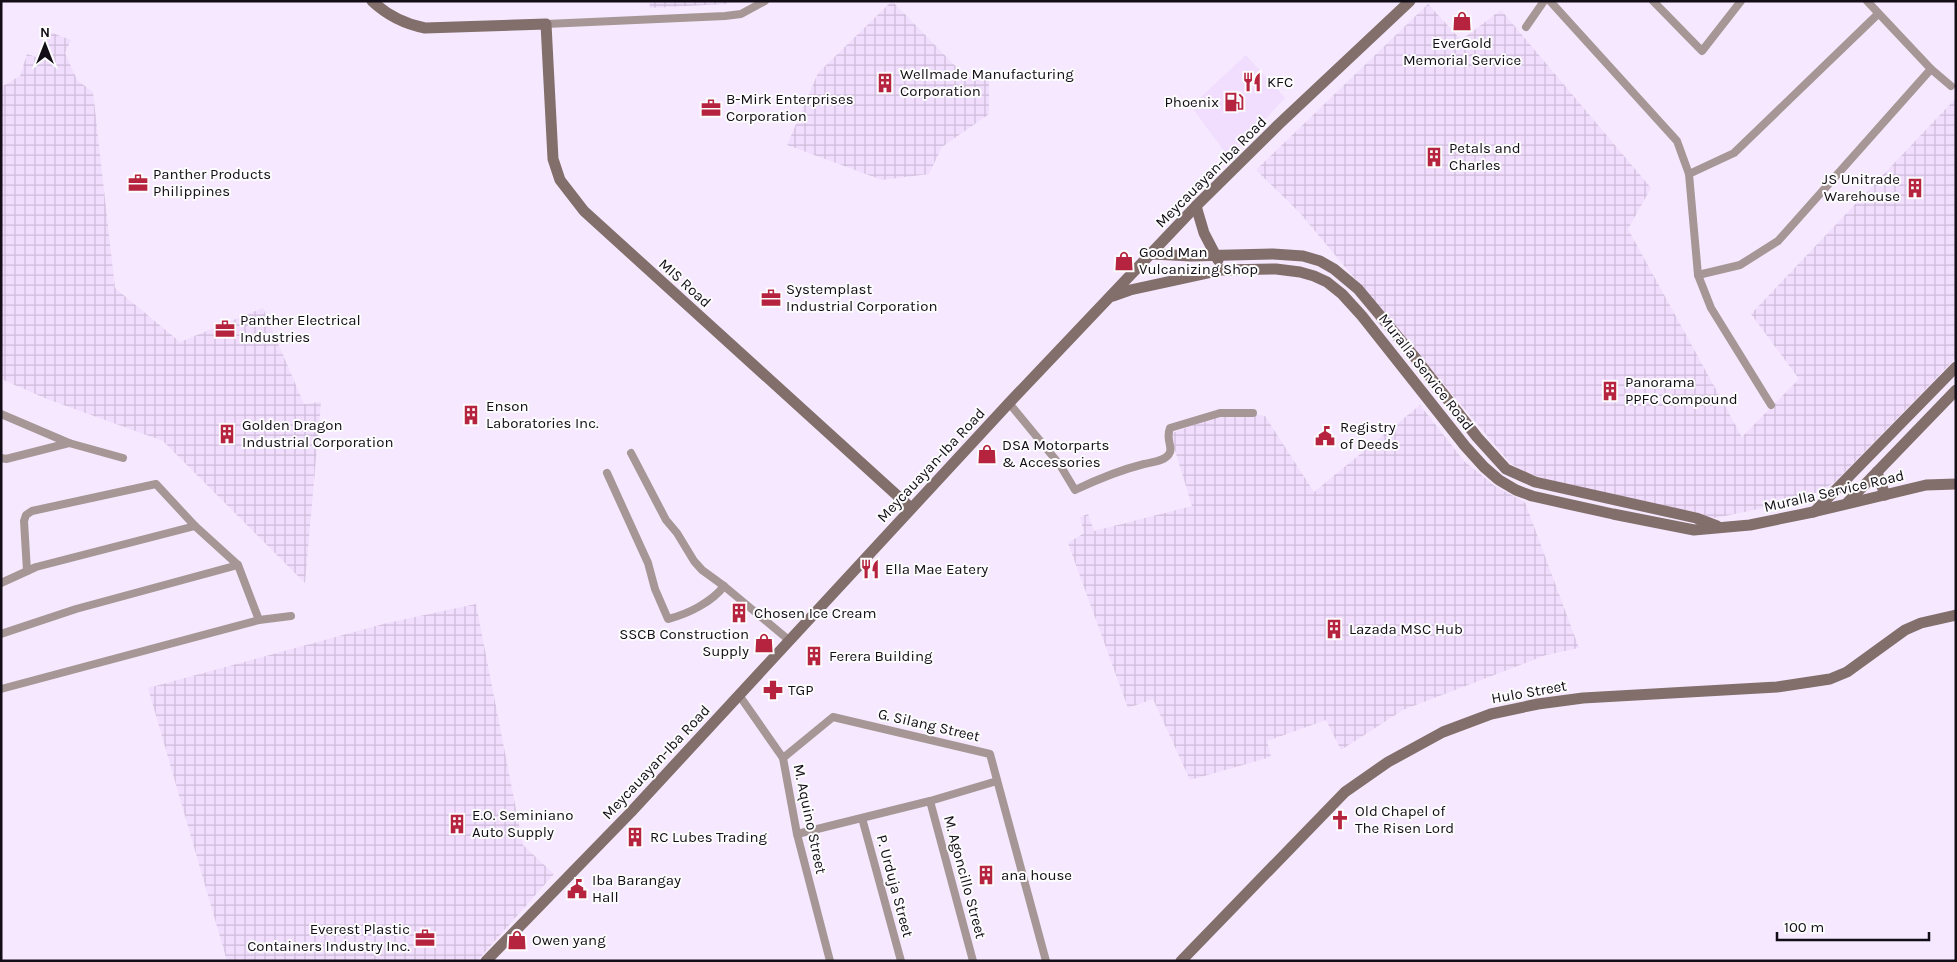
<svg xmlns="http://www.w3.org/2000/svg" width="1957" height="962" font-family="Karla,sans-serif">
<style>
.built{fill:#f1ddfe}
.industrial{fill:url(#industrial-grid)}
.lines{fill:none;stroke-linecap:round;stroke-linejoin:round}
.street{stroke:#a69796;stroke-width:8}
.secondary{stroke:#826e6b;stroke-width:11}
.labels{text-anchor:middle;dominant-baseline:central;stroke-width:4;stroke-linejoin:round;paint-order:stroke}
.poi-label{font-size:15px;fill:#120d16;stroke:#fcfcfc;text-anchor:start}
.street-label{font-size:15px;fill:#120d16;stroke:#fcfcfc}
</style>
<defs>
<pattern id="industrial-grid" width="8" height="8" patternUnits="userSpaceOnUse" patternTransform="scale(1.25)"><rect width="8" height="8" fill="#f1ddfe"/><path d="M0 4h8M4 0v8" fill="none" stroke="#cebcd9"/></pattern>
</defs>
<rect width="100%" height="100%" fill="#f6e9ff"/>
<polygon class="built" points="1246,55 1285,98 1229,158 1191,106"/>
<g class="industrial">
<polygon points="649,1 735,1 725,4 650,8"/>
<polygon points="892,1 966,77 989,77 989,114 942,147 929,174 882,180 787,145 818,73"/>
<polygon points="1428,4 1461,40 1501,10 1651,188 1628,229 1742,437 1799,379 1751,314 1956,98 1956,358 1834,483 1813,494 1773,506 1715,518 1545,479 1525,472 1510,463 1299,212 1256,170"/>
<polygon points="47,31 71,40 65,53 77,80 93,92 115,288 180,342 263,308 304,404 321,402 305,583 163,441 47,399 1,379 1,87 20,76 27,54 36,57 45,40"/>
<polygon points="1420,405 1464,461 1496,487 1525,502 1579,648 1546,655 1403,710 1341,750 1326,720 1267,741 1271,757 1190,780 1153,699 1128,708 1068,543 1084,533 1080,517 1088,514 1094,531 1192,506 1170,434 1222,414 1265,416 1314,492"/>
<polygon points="476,604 523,845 554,874 477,961 227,961 148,688 387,623"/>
</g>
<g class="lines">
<g class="street">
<polyline points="1550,1 1677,141 1689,174 1698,275 1711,308 1771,405"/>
<polyline points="1653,1 1702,51 1741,1"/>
<polyline points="546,24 725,16 741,14 765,1"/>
<polyline points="1526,27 1544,1"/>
<polyline points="1931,69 1951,86"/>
<polyline points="1689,174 1734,153 1878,14"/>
<polyline points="1698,275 1740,265 1778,241 1931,69 1867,1"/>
<path d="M1009 403 1060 465 1075 490C1098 479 1120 470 1144 464 1152 462 1165 461 1169 454 1174 448 1165 440 1170 428L1220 413H1253"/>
<polyline points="1,414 69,443 123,458"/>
<polyline points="631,453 666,520 677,533 694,561 702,570 724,586 790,641"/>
<polyline points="1,458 6,459 69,443"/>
<path d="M607 473 648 563 655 589 668 619C688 614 712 602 724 586"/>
<polyline points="27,571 24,521 26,515 32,511 156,484 195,526 238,565 259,620"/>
<polyline points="1,583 36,567 195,526"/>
<polyline points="1,634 76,609 238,565"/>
<polyline points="1,689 259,620 291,616"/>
<polyline points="739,695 783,758 797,834 830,961"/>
<polyline points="783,758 833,717 990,754 1046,961"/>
<polyline points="930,801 973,961"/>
<polyline points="862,818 901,961"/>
<polyline points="797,834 930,801 997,781"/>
</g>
<g class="secondary">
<path d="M372 1C388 16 404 24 425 28L546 24 553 159 560 180 584 211 911 508"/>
<polyline points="1196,206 1204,233 1218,260"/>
<polyline points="1152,254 1191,256 1273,254 1303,256 1320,261 1334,269 1358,289 1413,355 1477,437 1506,469 1535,482 1696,518 1717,526"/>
<polyline points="1113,296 1130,290 1222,270 1276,269 1300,272 1314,276 1327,282 1342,294 1362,316 1465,446 1484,467 1499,480 1516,490 1532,496 1613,514 1694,530 1750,525 1813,512 1926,485 1956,484"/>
<polyline points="1877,472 1885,495"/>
<polyline points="1847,503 1956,390"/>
<polyline points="1814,512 1956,367"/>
<polyline points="486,961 631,812 1009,403 1196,206 1278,125 1410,1"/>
<polyline points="1181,961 1345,792 1388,762 1443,732 1491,714 1538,704 1583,698 1777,687 1830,679 1847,672 1905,630 1921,623 1956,615"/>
</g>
</g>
<defs>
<symbol id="shop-bare" viewBox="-9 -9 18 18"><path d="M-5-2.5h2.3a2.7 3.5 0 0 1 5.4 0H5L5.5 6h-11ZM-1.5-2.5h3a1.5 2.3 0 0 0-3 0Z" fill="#b5233e" stroke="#fcfcfc" stroke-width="2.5" paint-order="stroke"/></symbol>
<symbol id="restaurant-bare" viewBox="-9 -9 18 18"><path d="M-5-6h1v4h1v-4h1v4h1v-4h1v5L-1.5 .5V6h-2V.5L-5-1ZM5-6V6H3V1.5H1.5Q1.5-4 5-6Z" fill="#b5233e" stroke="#fcfcfc" stroke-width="2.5" paint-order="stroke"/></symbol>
<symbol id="building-bare" viewBox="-9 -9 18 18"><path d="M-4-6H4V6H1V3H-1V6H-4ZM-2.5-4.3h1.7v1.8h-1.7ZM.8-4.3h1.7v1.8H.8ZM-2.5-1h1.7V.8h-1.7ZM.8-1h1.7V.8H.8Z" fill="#b5233e" stroke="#fcfcfc" stroke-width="2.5" paint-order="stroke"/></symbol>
<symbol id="fuel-bare" viewBox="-9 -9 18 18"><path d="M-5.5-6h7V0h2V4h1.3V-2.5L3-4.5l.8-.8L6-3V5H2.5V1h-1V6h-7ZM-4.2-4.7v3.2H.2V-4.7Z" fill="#b5233e" stroke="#fcfcfc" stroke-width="2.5" paint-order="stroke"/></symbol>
<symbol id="office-bare" viewBox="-9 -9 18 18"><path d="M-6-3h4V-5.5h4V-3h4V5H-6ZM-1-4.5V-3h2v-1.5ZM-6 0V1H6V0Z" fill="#b5233e" stroke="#fcfcfc" stroke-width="2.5" paint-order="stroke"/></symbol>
<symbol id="civic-bare" viewBox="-9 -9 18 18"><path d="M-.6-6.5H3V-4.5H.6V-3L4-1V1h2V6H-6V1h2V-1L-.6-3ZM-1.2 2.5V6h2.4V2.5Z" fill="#b5233e" stroke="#fcfcfc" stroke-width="2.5" paint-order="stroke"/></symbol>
<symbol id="pharmacy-bare" viewBox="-9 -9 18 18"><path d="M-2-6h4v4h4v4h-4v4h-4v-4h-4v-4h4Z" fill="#b5233e" stroke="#fcfcfc" stroke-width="2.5" paint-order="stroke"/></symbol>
<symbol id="church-bare" viewBox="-9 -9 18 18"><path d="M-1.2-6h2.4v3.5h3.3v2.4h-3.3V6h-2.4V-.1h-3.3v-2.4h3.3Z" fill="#b5233e" stroke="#fcfcfc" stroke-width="2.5" paint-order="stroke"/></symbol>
</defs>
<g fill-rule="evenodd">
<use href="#shop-bare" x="1448" y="7" width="28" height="28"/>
<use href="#restaurant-bare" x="1238" y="68" width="28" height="28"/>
<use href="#building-bare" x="871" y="69" width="28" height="28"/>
<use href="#fuel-bare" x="1220" y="88" width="28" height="28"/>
<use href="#office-bare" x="697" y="94" width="28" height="28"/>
<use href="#building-bare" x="1420" y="143" width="28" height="28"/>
<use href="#office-bare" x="124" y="169" width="28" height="28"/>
<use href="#building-bare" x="1901" y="174" width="28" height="28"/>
<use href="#shop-bare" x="1110" y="247" width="28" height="28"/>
<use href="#office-bare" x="757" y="284" width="28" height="28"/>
<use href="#office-bare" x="211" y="315" width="28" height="28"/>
<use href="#building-bare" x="1596" y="377" width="28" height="28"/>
<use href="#building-bare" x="457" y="401" width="28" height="28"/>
<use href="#building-bare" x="213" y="420" width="28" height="28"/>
<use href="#civic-bare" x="1311" y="422" width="28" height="28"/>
<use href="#shop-bare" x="973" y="440" width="28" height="28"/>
<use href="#restaurant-bare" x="856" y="555" width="28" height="28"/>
<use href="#building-bare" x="725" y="599" width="28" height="28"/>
<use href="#building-bare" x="1320" y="615" width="28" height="28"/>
<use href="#shop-bare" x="750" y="629" width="28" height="28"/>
<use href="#building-bare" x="800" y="642" width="28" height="28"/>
<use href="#pharmacy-bare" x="759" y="676" width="28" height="28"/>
<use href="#church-bare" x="1326" y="806" width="28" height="28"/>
<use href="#building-bare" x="443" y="810" width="28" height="28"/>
<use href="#building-bare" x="621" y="823" width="28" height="28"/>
<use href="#building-bare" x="972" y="861" width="28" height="28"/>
<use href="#civic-bare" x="563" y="875" width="28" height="28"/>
<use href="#office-bare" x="411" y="924" width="28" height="28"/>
<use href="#shop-bare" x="503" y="926" width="28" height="28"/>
</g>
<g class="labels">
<g class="poi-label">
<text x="1462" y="43" text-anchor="middle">EverGold<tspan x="1462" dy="17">Memorial Service</tspan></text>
<text x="900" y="74">Wellmade Manufacturing<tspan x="900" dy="17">Corporation</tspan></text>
<text x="1267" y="82">KFC</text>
<text x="726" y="99">B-Mirk Enterprises<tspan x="726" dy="17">Corporation</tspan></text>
<text x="1219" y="102" text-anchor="end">Phoenix</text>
<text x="1449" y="148">Petals and<tspan x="1449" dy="17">Charles</tspan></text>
<text x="153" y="174">Panther Products<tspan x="153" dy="17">Philippines</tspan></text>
<text x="1900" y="179" text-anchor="end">JS Unitrade<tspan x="1900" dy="17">Warehouse</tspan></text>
<text x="1139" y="252">Good Man<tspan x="1139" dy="17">Vulcanizing Shop</tspan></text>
<text x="786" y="289">Systemplast<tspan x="786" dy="17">Industrial Corporation</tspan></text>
<text x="240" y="320">Panther Electrical<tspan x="240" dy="17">Industries</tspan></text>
<text x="1625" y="382">Panorama<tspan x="1625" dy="17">PPFC Compound</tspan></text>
<text x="486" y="406">Enson<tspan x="486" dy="17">Laboratories Inc.</tspan></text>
<text x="242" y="425">Golden Dragon<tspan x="242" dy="17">Industrial Corporation</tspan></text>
<text x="1340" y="427">Registry<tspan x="1340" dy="17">of Deeds</tspan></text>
<text x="1002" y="445">DSA Motorparts<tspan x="1002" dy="17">&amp; Accessories</tspan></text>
<text x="885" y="569">Ella Mae Eatery</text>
<text x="754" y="613">Chosen Ice Cream</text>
<text x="1349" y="629">Lazada MSC Hub</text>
<text x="749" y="634" text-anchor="end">SSCB Construction<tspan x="749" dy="17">Supply</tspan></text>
<text x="829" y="656">Ferera Building</text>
<text x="788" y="690">TGP</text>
<text x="1355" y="811">Old Chapel of<tspan x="1355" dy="17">The Risen Lord</tspan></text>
<text x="472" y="815">E.O. Seminiano<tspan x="472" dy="17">Auto Supply</tspan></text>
<text x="650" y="837">RC Lubes Trading</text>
<text x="1001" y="875">ana house</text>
<text x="592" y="880">Iba Barangay<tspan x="592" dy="17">Hall</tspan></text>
<text x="410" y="929" text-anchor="end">Everest Plastic<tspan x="410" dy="17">Containers Industry Inc.</tspan></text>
<text x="532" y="940">Owen yang</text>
</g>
<g class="street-label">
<text transform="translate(1211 172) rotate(-45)">Meycauayan-Iba Road</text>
<text transform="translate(685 283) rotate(42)">MIS Road</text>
<text transform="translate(1426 372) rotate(52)">Muralla Service Road</text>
<text transform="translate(931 465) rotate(-47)">Meycauayan-Iba Road</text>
<text transform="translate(1834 491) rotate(-13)">Muralla Service Road</text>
<text transform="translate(1529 692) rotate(-10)">Hulo Street</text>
<text transform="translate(929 725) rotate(13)">G. Silang Street</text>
<text transform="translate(656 762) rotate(-47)">Meycauayan-Iba Road</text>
<text transform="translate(810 819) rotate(78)">M. Aquino Street</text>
<text transform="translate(965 877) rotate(75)">M. Agoncillo Street</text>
<text transform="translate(895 886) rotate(75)">P. Urduja Street</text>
</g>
</g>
<rect width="1957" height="962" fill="none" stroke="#120d16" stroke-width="5"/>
<g transform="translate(45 45)" stroke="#fcfcfc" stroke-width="4" paint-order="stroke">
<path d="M0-4L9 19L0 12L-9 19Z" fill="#120d16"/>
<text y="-8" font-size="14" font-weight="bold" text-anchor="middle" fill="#120d16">N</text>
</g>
<path d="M1777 932v8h152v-8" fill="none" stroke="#120d16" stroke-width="2.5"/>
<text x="1784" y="932" font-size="15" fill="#120d16" stroke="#fcfcfc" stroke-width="4" paint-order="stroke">100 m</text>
</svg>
